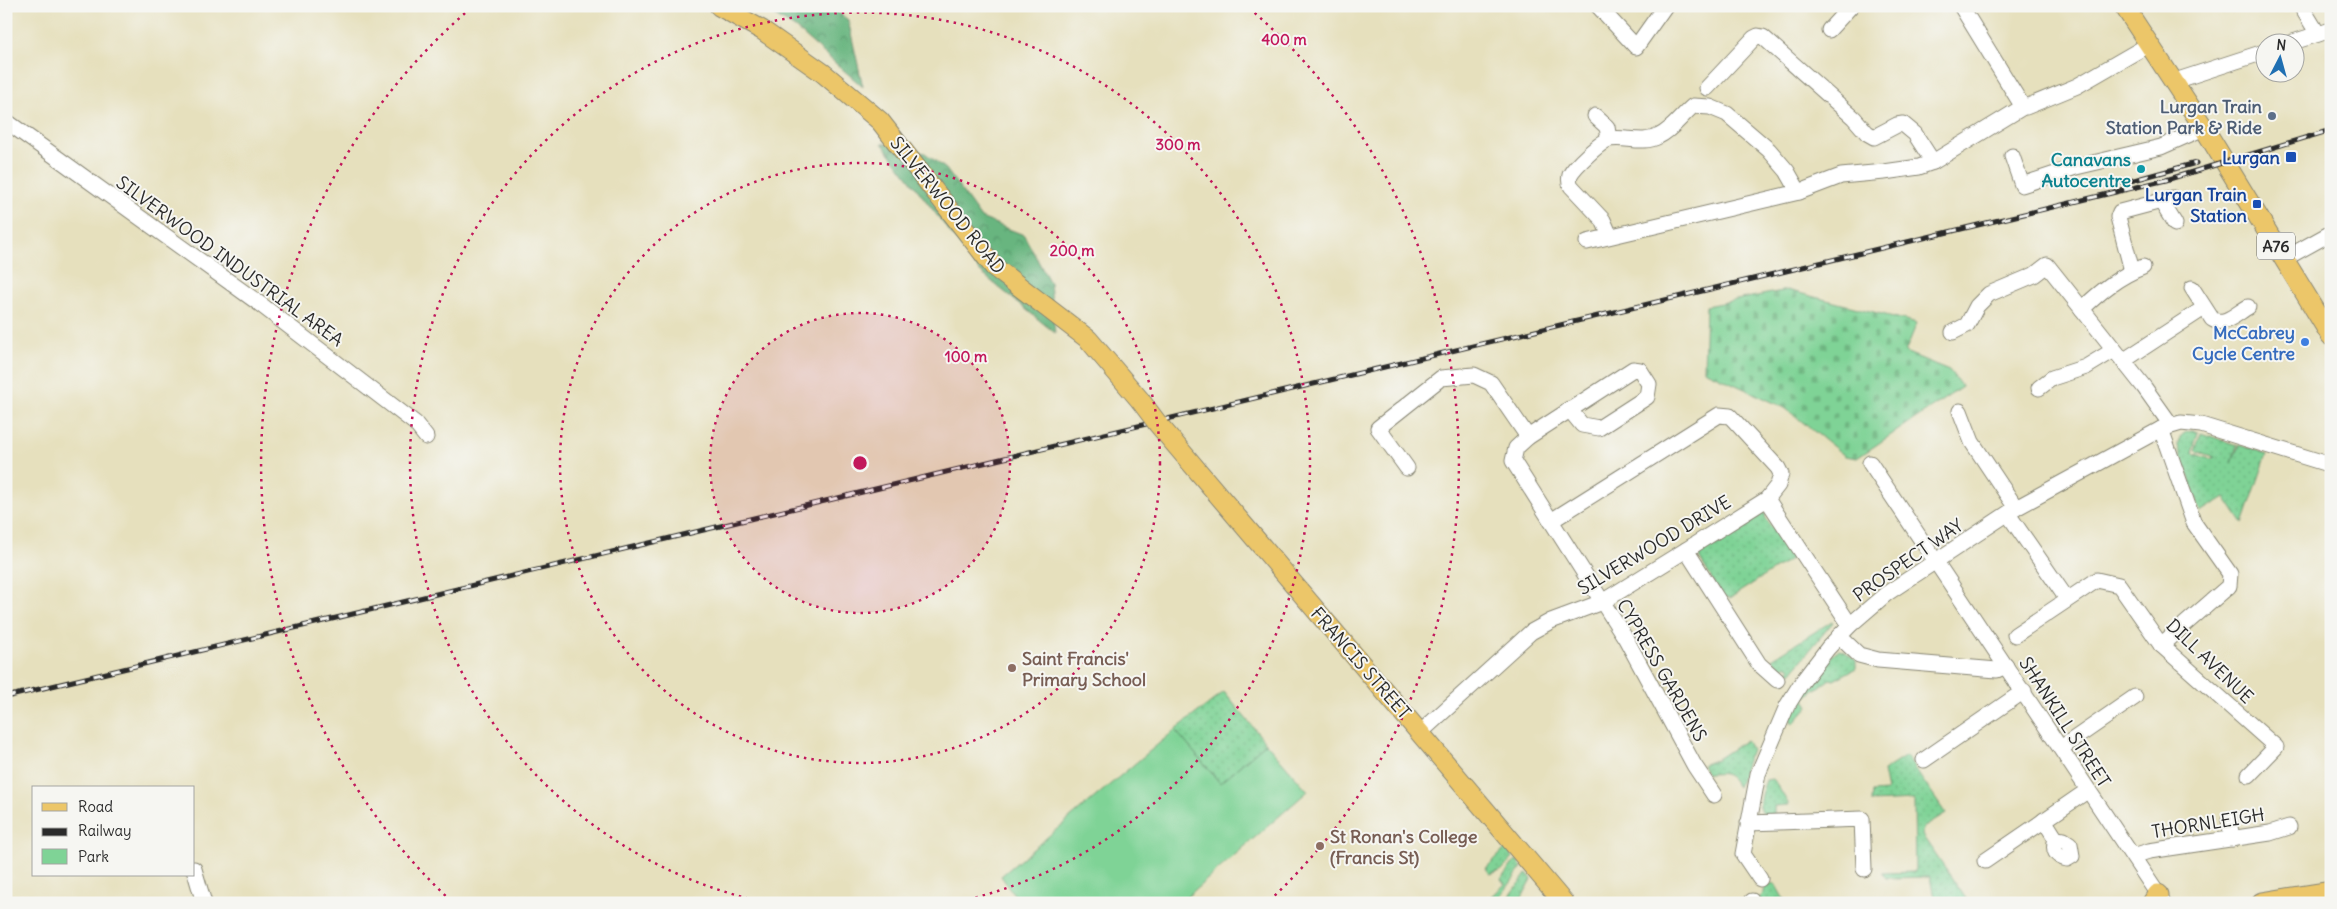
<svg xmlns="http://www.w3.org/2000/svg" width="2337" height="909" font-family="Delius,sans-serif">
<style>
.green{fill:url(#green-dots);stroke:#557f60}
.forest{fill:url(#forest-crowns);stroke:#497055}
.cemetery{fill:url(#cemetery-stones);stroke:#557f60}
.pitch{fill:#7fd396;stroke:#557f60}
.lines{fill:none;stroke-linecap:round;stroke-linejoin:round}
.minor-casing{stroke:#888674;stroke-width:17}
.major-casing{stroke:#888674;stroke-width:21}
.highway-casing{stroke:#888674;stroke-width:23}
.minor{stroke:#fff;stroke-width:15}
.major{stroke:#ecc669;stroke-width:19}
.highway{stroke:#ecc669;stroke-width:21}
.rail-casing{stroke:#2b2b2b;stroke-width:5}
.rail{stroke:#f6f6f2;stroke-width:3;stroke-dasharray:9;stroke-linecap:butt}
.major-bridge-casing{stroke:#888674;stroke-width:21;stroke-linecap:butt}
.major-bridge{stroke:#ecc669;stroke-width:19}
.ring{fill:none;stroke:#c2185b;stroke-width:2.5;stroke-dasharray:2.5 5}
.service-dot{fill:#5c6f8a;stroke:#f6f6f2;stroke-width:2}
.transit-dot{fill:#1a4fb4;stroke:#f6f6f2;stroke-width:2}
.culture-dot{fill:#0f9aa8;stroke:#f6f6f2;stroke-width:2}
.shop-dot{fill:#3f7fe0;stroke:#f6f6f2;stroke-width:2}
.education-dot{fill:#8d6e63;stroke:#f6f6f2;stroke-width:2}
.labels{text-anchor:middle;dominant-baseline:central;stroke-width:4;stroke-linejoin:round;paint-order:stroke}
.shield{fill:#f6f6f2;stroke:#686867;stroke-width:1}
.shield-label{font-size:16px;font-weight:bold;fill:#2b2b2b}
.service-label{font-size:18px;font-weight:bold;fill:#4e5e75;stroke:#f6f6f2;text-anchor:end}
.transit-label{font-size:18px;font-weight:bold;fill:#164399;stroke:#f6f6f2;text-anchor:end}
.culture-label{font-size:18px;font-weight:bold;fill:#0d838f;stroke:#f6f6f2;text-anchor:end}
.street-label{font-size:18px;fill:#2b2b2b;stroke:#f6f6f2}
.shop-label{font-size:18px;font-weight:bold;fill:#366cbe;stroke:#f6f6f2;text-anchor:end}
.education-label{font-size:18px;font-weight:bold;fill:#785e54;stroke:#f6f6f2;text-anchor:start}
.centre{fill:#c2185b;stroke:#f6f6f2;stroke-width:2.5}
.ring-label{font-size:15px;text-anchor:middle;font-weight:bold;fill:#c2185b;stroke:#f6f6f2;stroke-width:4;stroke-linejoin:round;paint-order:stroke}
</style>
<defs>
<pattern id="green-dots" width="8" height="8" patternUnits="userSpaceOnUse" patternTransform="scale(1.25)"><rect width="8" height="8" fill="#7fd396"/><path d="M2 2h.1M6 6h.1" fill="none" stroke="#6eb581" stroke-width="1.8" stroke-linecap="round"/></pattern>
<pattern id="forest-crowns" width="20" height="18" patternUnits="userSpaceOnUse" patternTransform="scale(1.25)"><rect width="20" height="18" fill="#67b57f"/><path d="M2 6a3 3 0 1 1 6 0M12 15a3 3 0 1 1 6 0" fill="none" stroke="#559368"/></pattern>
<pattern id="cemetery-stones" width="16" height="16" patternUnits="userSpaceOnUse" patternTransform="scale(1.25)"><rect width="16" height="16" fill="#7fd396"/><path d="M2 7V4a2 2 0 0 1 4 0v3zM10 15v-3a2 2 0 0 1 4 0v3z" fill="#6eb581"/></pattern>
</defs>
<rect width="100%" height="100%" fill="#f6f6f2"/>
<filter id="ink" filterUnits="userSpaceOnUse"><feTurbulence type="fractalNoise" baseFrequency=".02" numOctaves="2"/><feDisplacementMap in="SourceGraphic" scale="10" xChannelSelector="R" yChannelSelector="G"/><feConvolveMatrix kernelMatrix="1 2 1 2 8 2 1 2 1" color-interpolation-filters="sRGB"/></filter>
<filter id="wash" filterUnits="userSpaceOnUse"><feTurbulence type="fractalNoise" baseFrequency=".0096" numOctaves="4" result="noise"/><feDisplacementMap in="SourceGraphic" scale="20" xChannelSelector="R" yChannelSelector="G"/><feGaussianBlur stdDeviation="1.12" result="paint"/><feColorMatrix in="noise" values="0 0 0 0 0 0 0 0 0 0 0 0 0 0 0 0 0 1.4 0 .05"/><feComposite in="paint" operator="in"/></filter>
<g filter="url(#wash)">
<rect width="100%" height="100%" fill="#e6e0bd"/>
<g class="green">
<path d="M2192 431 2198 432 2192 453 2210 459 2215 457 2195 451 2201 433 2237 445 2232 463 2239 445 2267 454 2243 524 2225 497 2201 512 2178 446C2178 437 2183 432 2192 431Z"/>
<polygon points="1761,511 1766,513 1765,517 1792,558 1730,598 1722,596 1700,559 1699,550 1708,543 1714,546 1743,527 1743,521"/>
<polygon points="1832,621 1833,622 1791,673 1788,671 1791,668 1786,665 1783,668 1772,659"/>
<polygon points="1839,650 1844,651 1856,660 1856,668 1834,680 1830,679 1804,698 1809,706 1793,724 1789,717 1800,703 1798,701 1835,652"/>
<polygon points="1224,692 1266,743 1220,783 1175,730"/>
<path d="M1746 740 1751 749 1738 787C1727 770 1724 774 1707 774L1702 765 1717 759Z"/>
<polygon points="1906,756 1946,814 1923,828 1922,835 1969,903 1935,903 1930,877 1887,878 1882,873 1915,872 1914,800 1871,802 1872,792 1887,791 1883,771"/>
<path d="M1772 779 1776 783 1789 805 1774 806V816H1765C1755 806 1762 792 1766 780Z"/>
<polygon points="1506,848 1513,857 1502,870 1490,874 1486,868"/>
<polygon points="1516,860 1522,867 1496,903 1485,903 1505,884 1501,879"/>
<polygon points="1527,873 1532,879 1519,903 1505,903"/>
<polygon points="1775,884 1786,903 1762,903 1758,899 1764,893 1765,886"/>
</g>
<g class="forest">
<polygon points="759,6 830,6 848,20 863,87 795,28"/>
<polygon points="882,143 925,153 946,169 981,218 1024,235 1050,283 1055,333 980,272"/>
</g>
<polygon class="cemetery" points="1787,290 1917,323 1905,352 1949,370 1962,387 1857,458 1845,456 1785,408 1704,370 1706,306"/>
<polygon class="pitch" points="1175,730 1220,783 1266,743 1308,791 1180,903 1020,903 1001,876"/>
</g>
<g filter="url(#ink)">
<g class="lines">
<defs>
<g id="minor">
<polyline points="1598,6 1636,47 1665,6"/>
<polyline points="1961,6 2023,107"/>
<polyline points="2301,6 2318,34"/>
<polyline points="1829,30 1851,6"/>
<polyline points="2293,42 2331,30"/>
<polyline points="2172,82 2264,52"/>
<polyline points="1707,88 1754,38 1758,36 1763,37 1854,118 1867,133 1874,137 1897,125 1903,124 1915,134 1933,162"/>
<polyline points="1595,116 1607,127 1609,139"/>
<polyline points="6,121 260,304 415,423 426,437"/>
<polyline points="2012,156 2022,185 2076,167 2161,147 2204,128"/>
<polyline points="2161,201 2175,224"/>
<path d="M1610 236 1603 220 1571 186C1569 182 1569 179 1570 175 1574 167 1601 141 1610 139 1626 136 1642 145 1659 136 1672 130 1682 115 1693 106L1710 107 1727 114 1769 150 1787 171 1799 192"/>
<polyline points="1587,242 1799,192 1841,176 1884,172 1919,167 1933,162 2023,107 2026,107 2077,86 2148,45"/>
<polyline points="2284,259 2331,233"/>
<polyline points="2132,271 2118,217 2120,212 2173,198"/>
<path d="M2192 288 2212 319C2224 327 2237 313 2248 307"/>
<path d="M2082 309C2100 292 2119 276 2143 267"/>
<polyline points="1953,332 1967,325 1977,306 1989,294 2034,275 2047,265 2144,387 2171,425"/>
<polyline points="2123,361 2204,308"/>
<polyline points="2039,388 2052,378 2086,367 2114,350"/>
<polyline points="1569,409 1582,425 1599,428 1647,397 1649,384 1640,370 1633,369 1528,437 1516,448 1513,461 1626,639 1694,765 1714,795"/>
<polyline points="1960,411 1972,442 2016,508"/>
<polyline points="1870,463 2163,902"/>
<polyline points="1407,468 1378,428 1441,378 1474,375 1491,383 1528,437"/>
<polyline points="1767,499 1850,625"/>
<polyline points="2008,514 2067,599"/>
<polyline points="1686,550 1759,664 1777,680"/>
<polyline points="2015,635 2097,580 2119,585 2161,645 2276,747 2249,775"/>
<polyline points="1839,636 1859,655 1878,660 1997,670 2006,666"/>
<polyline points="2161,645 2229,586 2230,574 2194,523 2161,429"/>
<polyline points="1421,732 1531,632 1551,621 1602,602 1686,550 1767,499 1778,485 1781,474 1778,468 1730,416 1719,415 1551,521"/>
<polyline points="2061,748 2135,697"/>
<polyline points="1924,760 2024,691"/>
<path d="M2044 820 2056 839 2064 840 2070 844 2072 856 2067 859C2056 857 2052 850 2056 839"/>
<polyline points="2229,820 2232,839"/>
<polyline points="1748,823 1862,819 1864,869"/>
<polyline points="2133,856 2149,851 2270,833 2289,827"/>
<polyline points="1985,861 2087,791"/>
<polyline points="194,869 204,903"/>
<polyline points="1760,879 1743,854 1758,774 1787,706 1802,682 1828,648 1850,625 1886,594 2016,508 2161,429 2181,423 2201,425 2331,465"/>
<polyline points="1752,901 1752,903"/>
</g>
<g id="major">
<polyline points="719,6 762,30 823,73 880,121 994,267 1088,339 1140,400"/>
<polyline points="2124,6 2204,128 2331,336"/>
<polyline points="1158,424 1564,903"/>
</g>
<g id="highway">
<polyline points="2153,903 2158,895"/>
<polyline points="2262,903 2331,892"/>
</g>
</defs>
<use href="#minor" class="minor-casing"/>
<use href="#major" class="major-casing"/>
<use href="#highway" class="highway-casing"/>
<use href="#minor" class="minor"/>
<use href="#major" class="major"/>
<use href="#highway" class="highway"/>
<defs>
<g id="rail">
<polyline points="2123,183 2196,163"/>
<polyline points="6,697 2166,180 2331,130"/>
</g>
</defs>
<use href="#rail" class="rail-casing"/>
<use href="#rail" class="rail"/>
<defs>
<polyline id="major-bridge" points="1140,400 1158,424"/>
</defs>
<use href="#major-bridge" class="major-bridge-casing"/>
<use href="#major-bridge" class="major-bridge"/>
</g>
</g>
<circle cx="860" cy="463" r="150" fill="#c2185b" fill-opacity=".12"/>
<g class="ring">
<circle cx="860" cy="463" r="150"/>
<circle cx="860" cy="463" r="300"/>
<path d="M763 902A450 450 0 1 1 957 902"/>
<path d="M451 901A599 599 0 0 1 471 8M1249 8A599 599 0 0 1 1269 901"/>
</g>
<circle class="service-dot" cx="2272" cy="116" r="5"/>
<g class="transit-dot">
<rect x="2285" y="151" width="12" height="12" rx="2.5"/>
<rect x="2252" y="199" width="10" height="10" rx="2.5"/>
</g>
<circle class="culture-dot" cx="2141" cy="169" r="5"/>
<circle class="shop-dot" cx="2305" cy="342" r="5"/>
<g class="education-dot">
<circle cx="1012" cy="668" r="5"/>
<circle cx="1320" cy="846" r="5"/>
</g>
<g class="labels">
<rect class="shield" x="2257" y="232.5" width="38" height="27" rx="4"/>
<g class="shield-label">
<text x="2276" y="246">A76</text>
</g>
<g class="service-label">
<text x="2262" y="106">Lurgan Train<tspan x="2262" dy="21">Station Park &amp; Ride</tspan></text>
</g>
<g class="transit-label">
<text x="2280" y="157">Lurgan</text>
<text x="2247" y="194">Lurgan Train<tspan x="2247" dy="21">Station</tspan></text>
</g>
<g class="culture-label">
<text x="2131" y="159">Canavans<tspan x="2131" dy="21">Autocentre</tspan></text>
</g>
<g class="street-label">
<text transform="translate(948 205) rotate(51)">SILVERWOOD ROAD</text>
<text transform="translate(230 261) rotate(36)">SILVERWOOD INDUSTRIAL AREA</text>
<text transform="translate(1654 545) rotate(-31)">SILVERWOOD DRIVE</text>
<text transform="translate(1908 560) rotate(-35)">PROSPECT WAY</text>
<text transform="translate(2210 661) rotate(44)">DILL AVENUE</text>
<text transform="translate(1361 663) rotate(49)">FRANCIS STREET</text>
<text transform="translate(1662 670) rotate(60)">CYPRESS GARDENS</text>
<text transform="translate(2065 722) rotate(57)">SHANKILL STREET</text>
<text transform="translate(2208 823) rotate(-9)">THORNLEIGH</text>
</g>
<g class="shop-label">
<text x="2295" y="332">McCabrey<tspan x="2295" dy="21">Cycle Centre</tspan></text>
</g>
<g class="education-label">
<text x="1022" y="658">Saint Francis'<tspan x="1022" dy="21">Primary School</tspan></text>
<text x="1330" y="836">St Ronan's College<tspan x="1330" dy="21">(Francis St)</tspan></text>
</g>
</g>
<circle cx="860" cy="463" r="8" class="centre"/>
<g class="ring-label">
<text x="1284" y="45">400 m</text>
<text x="1178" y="150">300 m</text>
<text x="1072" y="256">200 m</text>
<text x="966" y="362">100 m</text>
</g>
<rect width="2337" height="909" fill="none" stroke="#f6f6f2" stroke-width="25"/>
<rect x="32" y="786" width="162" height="90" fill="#f6f6f2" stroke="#a5a5a2"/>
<rect x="42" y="803" width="25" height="8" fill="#ecc669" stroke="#a5a5a2"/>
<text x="78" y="812" font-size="15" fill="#2b2b2b">Road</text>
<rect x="42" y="828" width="25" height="8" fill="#2b2b2b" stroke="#a5a5a2"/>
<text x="78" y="836" font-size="15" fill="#2b2b2b">Railway</text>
<rect x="42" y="849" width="25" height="15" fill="#7fd396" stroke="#a5a5a2"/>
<text x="78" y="862" font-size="15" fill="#2b2b2b">Park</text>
<g transform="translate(2280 58) rotate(6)"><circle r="24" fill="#f6f6f2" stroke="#a5a5a2"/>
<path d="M0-4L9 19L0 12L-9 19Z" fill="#1f6fb2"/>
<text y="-8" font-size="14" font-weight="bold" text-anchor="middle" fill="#2b2b2b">N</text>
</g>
</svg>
